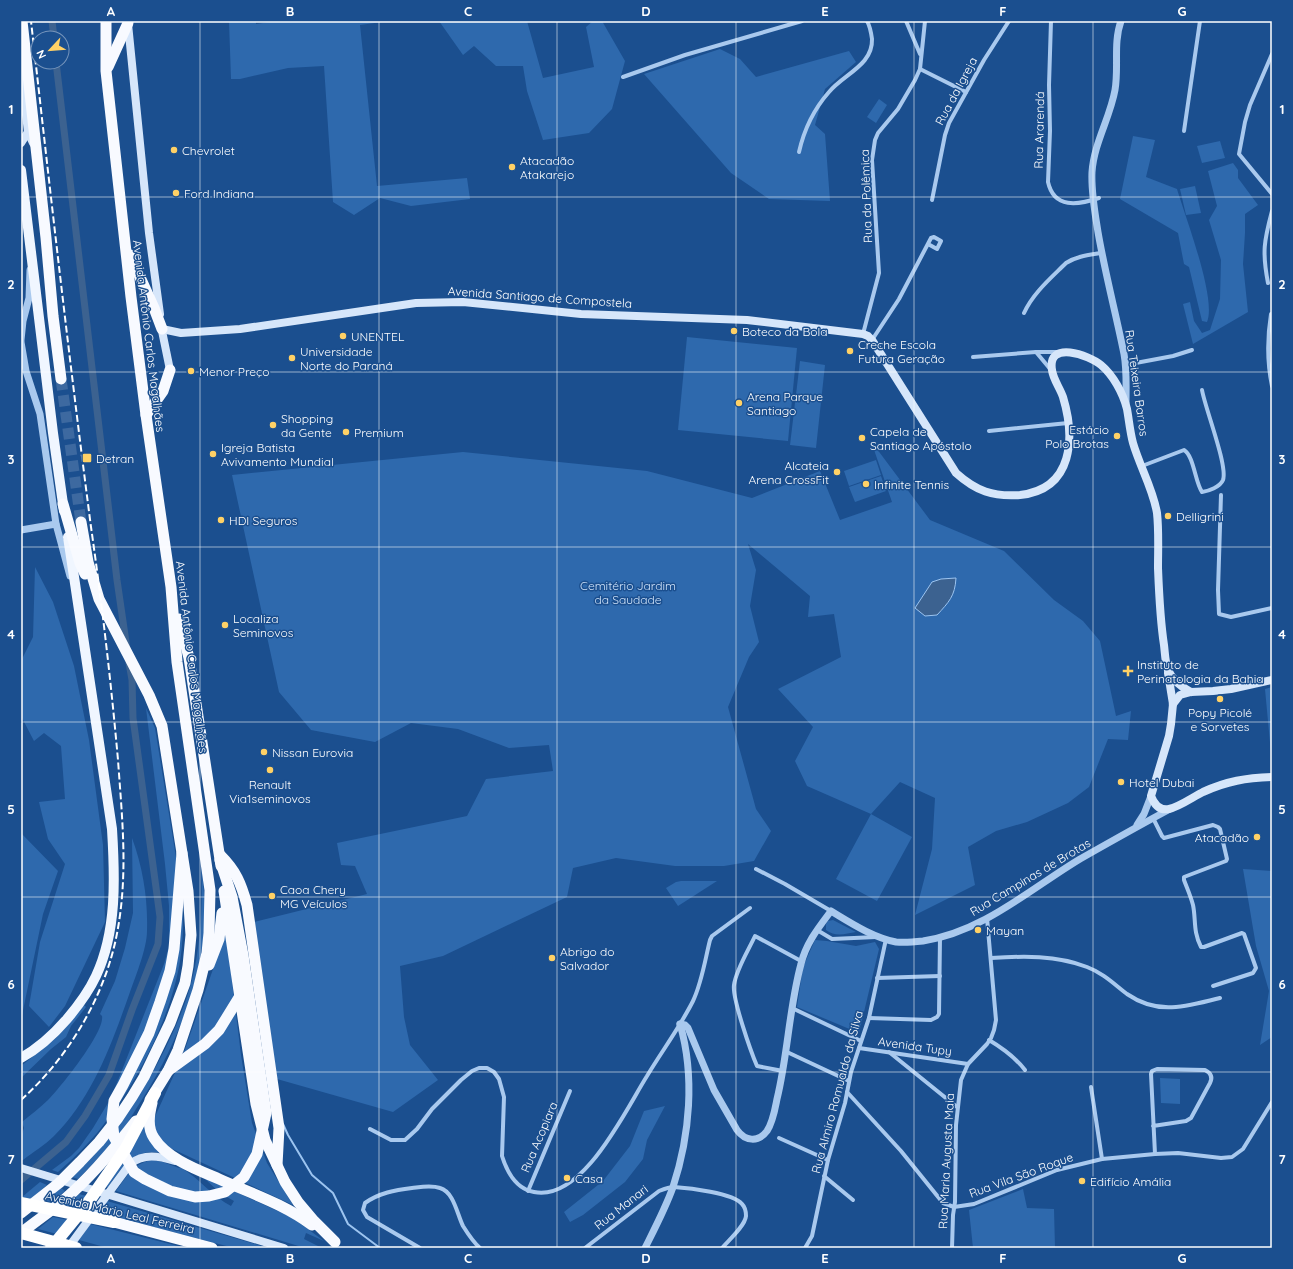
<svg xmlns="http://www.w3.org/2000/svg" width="1293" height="1269" font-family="Quicksand,sans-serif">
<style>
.green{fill:#2e69ad}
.water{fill:#3c6290;stroke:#9cc4f0}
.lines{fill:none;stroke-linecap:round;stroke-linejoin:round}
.stream{stroke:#9cc4f0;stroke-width:2}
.canal{stroke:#3c6290;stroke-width:7}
.trunk-tunnel{stroke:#3d69a0;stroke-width:11;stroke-dasharray:11 5.5;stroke-linecap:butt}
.minor{stroke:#a9c9ee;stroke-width:4}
.tertiary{stroke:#a9c9ee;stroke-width:7}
.secondary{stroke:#d6e6fa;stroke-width:8}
.primary{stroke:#f0f6ff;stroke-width:10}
.trunk{stroke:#f8faff;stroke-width:11}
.motorway{stroke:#fff;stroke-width:12}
.rail{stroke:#fff;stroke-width:2;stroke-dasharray:7 3;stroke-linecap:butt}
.grid{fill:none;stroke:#fff;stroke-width:1;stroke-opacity:0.55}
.poi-dot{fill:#ffd166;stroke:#1b4f8f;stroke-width:1.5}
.labels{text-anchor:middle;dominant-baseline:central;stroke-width:3;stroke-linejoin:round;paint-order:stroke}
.street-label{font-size:12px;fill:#fff;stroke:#1b4f8f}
.poi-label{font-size:12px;fill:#fff;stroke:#1b4f8f;text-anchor:start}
.park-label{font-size:12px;fill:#cfe3fa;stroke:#1b4f8f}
.neatline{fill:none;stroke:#fff;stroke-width:1.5}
.grid-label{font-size:13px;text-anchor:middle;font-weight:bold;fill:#fff}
</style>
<rect width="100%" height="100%" fill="#1b4f8f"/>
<g class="green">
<polygon points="229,21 256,21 256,24 276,21 389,21 360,25 377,186 467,178 470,199 411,206 380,198 354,215 333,202 324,66 288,68 240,79 231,79"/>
<polygon points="439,21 527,21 543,78 594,67 586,27 593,21 602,21 625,61 612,109 589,133 543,140 527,91 523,66 496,66 474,46 463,55"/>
<polygon points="720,49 740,59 756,77 849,51 856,62 825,89 815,125 825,134 830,201 769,199 731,173 644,74"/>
<polygon points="879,99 887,105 876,123 867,117"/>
<path d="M1133 136 1155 140 1146 177 1177 189C1185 216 1217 299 1207 322L1202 321 1189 267 1184 264 1178 233 1120 199Z"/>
<polygon points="1220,141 1225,158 1202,163 1197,146"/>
<polygon points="1233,163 1238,170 1238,178 1258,205 1245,214 1245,233 1243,264 1248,312 1193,344 1183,304 1190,302 1194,321 1202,333 1210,330 1220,299 1221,260 1209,220 1217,206 1208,171"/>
<polygon points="1195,186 1201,213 1186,215 1180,189"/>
<polygon points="687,337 797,348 788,441 678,430"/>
<polygon points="800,361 825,365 816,448 790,445"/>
<polygon points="871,441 930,520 1004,551 1054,600 1083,621 1100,641 1116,716 1131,711 1128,740 1108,739 1089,787 1068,803 1027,822 996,831 968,847 975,885 915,915 932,849 935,798 900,782 871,814 912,837 877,901 836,879 871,814 807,786 795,761 813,727 778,689 841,657 834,614 808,617 810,596 748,544 756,570 750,606 759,642 749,657 728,707 756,809 771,831 754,861 724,866 675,866 616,858 573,868 567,897 443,956 400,966 404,1017 410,1045 438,1080 393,1112 277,1079 254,922 367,894 355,866 341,865 337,843 467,816 486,779 553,771 549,745 509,748 458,729 411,723 375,742 311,730 279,692 232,475 463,452 647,471 752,498 820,471 840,520 892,502"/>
<polygon points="876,460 881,475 849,486 844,471"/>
<polygon points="881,476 886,491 855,502 849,487"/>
<polygon points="35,567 53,602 74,666 89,740 103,845 105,922 65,1006 49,1027 29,1006 40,942 65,864 48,839 39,802 65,799 61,746 44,733 34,741 21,716 21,661 33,637"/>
<polygon points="1272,687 1272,764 1265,689"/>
<path d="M146 708 155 728 180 882C183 904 184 925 182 946 176 1011 137 1084 97 1133 85 1147 72 1160 58 1172L52 1170 71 1156 79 1148 93 1128 111 1098 164 964 169 946V906L165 864Z"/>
<polygon points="21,833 58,871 43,914 21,1020"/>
<path d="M132 838C143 868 148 899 147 931 147 948 136 975 130 992 112 1043 93 1097 54 1136 45 1145 33 1152 23 1160H21V1137L24 1128 22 1122C30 1115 40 1108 48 1100 60 1088 105 1032 102 1016L100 1014 115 981 125 948 133 913Z"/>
<path d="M201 866C204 887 206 910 204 932 198 994 170 1058 136 1109 131 1117 127 1125 121 1132 108 1148 93 1164 78 1179L72 1177C111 1140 135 1106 160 1059 173 1034 185 1007 192 980 201 943 203 903 201 866Z"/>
<polygon points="1243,869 1272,871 1272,1037 1260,1045 1269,991 1256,946"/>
<polygon points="681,881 717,881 678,906 666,888 676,882"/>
<path d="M833 920 856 932C845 934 835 937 826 930V924L828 921Z"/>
<polygon points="226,932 241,1055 252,1123 267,1163 293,1205 166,1146 156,1134 153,1121 183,1055"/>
<polygon points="815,940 827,941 856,946 875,942 879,949 859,1033 797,1007 803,967"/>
<polygon points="84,1005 86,1007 71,1026 66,1037 51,1049 21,1078 21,1066 56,1038"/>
<polygon points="1160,1078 1180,1079 1180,1104 1161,1103"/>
<polygon points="665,1106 647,1140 643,1159 625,1182 583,1215 570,1222 564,1212 603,1181 630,1146 644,1111"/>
<path d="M145 1126 163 1153C134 1147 123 1166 108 1187L104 1186Z"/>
<path d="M152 1160 163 1162 179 1168 180 1167C199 1178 212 1196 231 1206L234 1201 220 1193 203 1177 293 1218 324 1241 306 1233 304 1239 322 1248H305L116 1191C128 1175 132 1164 152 1160Z"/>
<polygon points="40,1182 47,1185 31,1199 22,1197"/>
<polygon points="61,1188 65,1191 52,1202 46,1201"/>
<polygon points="1023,1189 1027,1208 1054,1209 1055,1248 973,1248 969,1210"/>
<polygon points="79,1194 87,1196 78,1208 66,1206"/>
<polygon points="107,1201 269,1248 234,1248 100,1213"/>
<polygon points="53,1217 68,1220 57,1234 38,1229"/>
<polygon points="90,1224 186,1248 108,1248 79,1240"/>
</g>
<path class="water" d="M956 578C955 596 949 602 937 615L925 616 915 608 932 582 941 579Z"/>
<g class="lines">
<polyline class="stream" points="283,1124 288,1135 312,1175 333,1193 348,1224 380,1248"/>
<g class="canal">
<polyline points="52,21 54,38"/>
<polyline points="56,62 117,580 127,649"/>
<polyline points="21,1180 66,1142 85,1116 109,1075 132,1010 158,944 160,917 133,718 132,680 129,663"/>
</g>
<polyline class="trunk-tunnel" points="61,379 81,522"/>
<g class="minor">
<polyline points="906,21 920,54"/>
<path d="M1051 21 1049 85 1050 131 1048 182C1054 209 1078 205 1099 198"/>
<polyline points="1272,54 1250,105 1245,122 1239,154 1272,194"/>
<polyline points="920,69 966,92"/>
<polyline points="623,77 685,55 802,21"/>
<polyline points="1184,131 1200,21"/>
<path d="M799 152C804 130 814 109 829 92 844 74 873 65 872 39 871 32 870 26 867 21"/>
<polyline points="932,200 945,135 949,123 984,60 1009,21"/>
<path d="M1268 283C1262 252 1264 241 1272 211"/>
<path d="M1024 313C1033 293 1051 278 1066 263 1077 256 1089 255 1101 253"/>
<path d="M1271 314C1267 339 1267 362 1272 386"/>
<polyline points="863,334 879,273 872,160 875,140 878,133 898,109 915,80 920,69 925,21"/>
<polyline points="872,340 899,299 931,238 934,237 941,241 937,249 928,244"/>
<polyline points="1036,352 1051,370"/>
<polyline points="973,357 1036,352 1059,352"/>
<polyline points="1125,365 1173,356 1192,350"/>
<polyline points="989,431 1068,423"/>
<path d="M1142 466 1184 450C1194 456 1195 482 1202 492 1209 491 1220 487 1223 480 1228 466 1205 408 1202 390"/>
<polyline points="1221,495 1218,590 1219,614 1231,617 1272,608"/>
<path d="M1153 818 1162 836 1164 838 1213 825 1218 827 1220 829 1227 859 1226 861 1184 877V880C1187 888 1191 897 1193 905 1196 919 1193 932 1201 947H1204L1242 933 1244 934 1256 968 1253 973 1213 986"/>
<polyline points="756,869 785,884 831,911"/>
<polyline points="817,930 832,939 876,937"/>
<path d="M991 958C1023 956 1056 955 1087 967 1103 973 1114 984 1127 994 1159 1016 1186 1006 1220 998"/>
<polyline points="877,978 940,976"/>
<polyline points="792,1008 861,1041"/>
<polyline points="869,1018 931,1020 937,1017 939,1014 940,937"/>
<path d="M989 1040C1004 1049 1015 1057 1025 1070"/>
<polyline points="859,1048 968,1064"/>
<polyline points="787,1052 849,1081"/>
<polyline points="889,1052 957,1107"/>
<path d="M783 1071 757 1066C751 1052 732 998 734 985 736 970 748 951 755 936L801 961"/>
<polyline points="1091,1087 1102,1159"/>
<polyline points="847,1092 901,1151 943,1203 954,1207 974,1204 1057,1170 1102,1159 1155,1154 1178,1153 1221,1158 1232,1157 1243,1149 1272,1102"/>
<path d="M1153 1126 1186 1121 1191 1118 1210 1083C1213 1077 1211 1073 1205 1070L1157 1069 1152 1071 1151 1074 1155 1154"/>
<path d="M370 1129 391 1140H405L417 1129 432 1109 461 1080 472 1071 479 1068H487L494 1072 499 1079 504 1097 502 1156C507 1172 516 1189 534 1192 583 1202 626 1109 647 1076 662 1051 680 1027 693 1001 702 982 705 960 710 940L712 936 750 908"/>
<polyline points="779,1138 828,1160"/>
<polyline points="824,1176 853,1200"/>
<polyline points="528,1191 570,1091"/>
<path d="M420 1248 367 1217 363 1210 365 1203C379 1193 395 1190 412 1188 421 1187 431 1185 440 1188 454 1192 457 1214 463 1226 468 1234 473 1242 480 1248"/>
<path d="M585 1248 659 1191C664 1189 669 1187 674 1187 689 1188 733 1193 742 1204 745 1207 746 1212 746 1216 745 1226 729 1240 722 1248"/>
<polyline points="805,1248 812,1236 828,1160 845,1103 851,1072 869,1018 886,939"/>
<polyline points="952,1248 953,1215 955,1202 956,1125 961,1080 968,1064 987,1044 991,1038 994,1030 996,1020 987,918"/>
</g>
<g class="tertiary">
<path d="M1121 21C1113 43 1119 67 1115 90 1110 118 1094 143 1092 172 1091 192 1095 213 1098 232 1105 273 1116 314 1124 354 1127 370 1126 387 1126 403"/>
<polyline points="21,340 23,321 29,298 30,270"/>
<polyline points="21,342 26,371 40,414 56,524 70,576"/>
<polyline points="21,530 56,524"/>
<polyline points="1137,825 1144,814 1151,796"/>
<path d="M680 1024 685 1025 688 1028 714 1090 737 1130C745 1141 758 1143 767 1131 773 1122 775 1109 777 1099 788 1054 789 1008 801 964 806 943 819 927 831 911 851 923 872 937 896 942 905 943 914 942 923 941 983 932 1030 889 1080 859 1110 842 1140 825 1170 809"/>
<path d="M645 1248C655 1228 666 1207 673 1187 690 1135 695 1076 680 1024"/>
</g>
<g class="secondary">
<polyline points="128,24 149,233 160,314"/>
<polyline points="21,71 28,132 33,143"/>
<polyline points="21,143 28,132"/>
<polyline points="161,326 170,370"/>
<path d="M162 329 181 333 240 329 416 303 463 302 581 314 747 320 863 334 868 336 872 340 956 473C976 491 993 497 1020 495 1074 489 1075 437 1063 397 1060 388 1053 379 1052 370 1047 340 1089 355 1101 365 1113 375 1123 393 1127 409 1129 420 1130 432 1133 443 1140 467 1153 489 1157 513 1159 531 1158 550 1158 568 1159 593 1160 619 1164 645 1165 653 1165 662 1168 670 1173 681 1181 687 1191 692"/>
<path d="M1168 673 1173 704 1171 724 1169 736 1151 796C1154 804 1159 811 1169 809 1179 807 1193 797 1203 792 1227 781 1246 778 1272 777"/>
<polyline points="1173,704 1180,695 1191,692 1213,691 1231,689 1272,680"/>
<polyline points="21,1168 284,1248"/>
<path d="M68 1248 130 1164C144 1153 159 1156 175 1161"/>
</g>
<g class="primary">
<polyline points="21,170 53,433 64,511"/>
<path d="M21 1058C39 1048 54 1034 67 1019 78 1006 89 991 96 976 117 931 115 878 112 829L68 537"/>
</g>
<g class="trunk">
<polyline points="22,21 46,238 53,316 61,379"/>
<polyline points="106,21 106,71 131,297 146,415 171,587 177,662 210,890 209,933 207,953 198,990 178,1050 168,1071 150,1100"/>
<polyline points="108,67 128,23"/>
<polyline points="130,255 154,308 162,329"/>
<polyline points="146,415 163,391 170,370"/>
<polyline points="63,504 80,563 85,574"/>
<polyline points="179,619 189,658 221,866"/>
<polyline points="182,853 174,949 170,971 160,1002 149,1033 123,1085 114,1101 112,1119 114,1137 134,1172 145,1179 170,1191 195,1197 209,1196 225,1192 244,1177 257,1154 266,1113 243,955 232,897 220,860"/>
<path d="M220 855C236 871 241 883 247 905L279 1128 277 1165"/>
<polyline points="224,891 256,1104 265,1140 285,1182 298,1202 314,1221 335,1242"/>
<polyline points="209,965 219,939 222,913"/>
<polyline points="169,1070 205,1044 219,1030 240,996"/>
<path d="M152 1103C149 1115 147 1127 154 1138 167 1159 198 1170 219 1179 250 1193 284 1204 312 1225"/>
<polyline points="21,1213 59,1183 80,1162 99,1142 118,1118 132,1097 144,1077 170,1023 185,983 188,966 191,935 188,891 162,726 149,695 99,599 88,562 81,522"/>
<polyline points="114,1222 212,1248"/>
<path d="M21 1233C36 1221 51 1211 65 1199 92 1176 115 1148 136 1121"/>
</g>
<g class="motorway">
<polyline points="21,1203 114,1222"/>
<polyline points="21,1233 76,1248"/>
<polyline points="51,1248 87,1204 126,1148 155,1093"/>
</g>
<path class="rail" d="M21 1100C70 1056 107 993 118 928 128 871 122 817 118 760 111 682 102 604 91 527 69 358 50 190 31 21"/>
</g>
<path class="grid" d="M200 21V1248M379 21V1248M557 21V1248M736 21V1248M914 21V1248M1093 21V1248M21 197H1272M21 372H1272M21 547H1272M21 722H1272M21 897H1272M21 1072H1272"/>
<g class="poi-dot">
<circle cx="174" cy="150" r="4"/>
<circle cx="512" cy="167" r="4"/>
<circle cx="176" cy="193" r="4"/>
<circle cx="734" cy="331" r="4"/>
<circle cx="343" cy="336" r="4"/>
<circle cx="850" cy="351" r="4"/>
<circle cx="292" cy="358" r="4"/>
<circle cx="191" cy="371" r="4"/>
<circle cx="739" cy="403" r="4"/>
<circle cx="273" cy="425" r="4"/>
<circle cx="346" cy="432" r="4"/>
<circle cx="1117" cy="436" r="4"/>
<circle cx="862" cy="438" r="4"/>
<circle cx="213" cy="454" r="4"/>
<rect x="82" y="453" width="10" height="10" rx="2"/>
<circle cx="837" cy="472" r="4"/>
<circle cx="866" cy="484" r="4"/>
<circle cx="1168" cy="516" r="4"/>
<circle cx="221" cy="520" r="4"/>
<circle cx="225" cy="625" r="4"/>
<path d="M1126 665h4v4h4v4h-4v4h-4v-4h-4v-4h4z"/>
<circle cx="1220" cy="699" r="4"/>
<circle cx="264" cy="752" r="4"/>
<circle cx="270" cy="770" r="4"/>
<circle cx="1121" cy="782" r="4"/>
<circle cx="1257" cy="837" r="4"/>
<circle cx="272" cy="896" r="4"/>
<circle cx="978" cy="930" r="4"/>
<circle cx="552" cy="958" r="4"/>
<circle cx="567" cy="1178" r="4"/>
<circle cx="1082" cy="1181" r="4"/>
</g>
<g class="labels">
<g class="street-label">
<text transform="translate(956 91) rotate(-62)">Rua da Igreja</text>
<text transform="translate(1039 130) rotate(-89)">Rua Ararendá</text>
<text transform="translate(866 196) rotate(-92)">Rua da Polêmica</text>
<text transform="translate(540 297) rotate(4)">Avenida Santiago de Compostela</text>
<text transform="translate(149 336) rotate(83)">Avenida Antônio Carlos Magalhães</text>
<text transform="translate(1137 383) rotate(82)">Rua Teixeira Barros</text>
<text transform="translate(192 657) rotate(83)">Avenida Antônio Carlos Magalhães</text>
<text transform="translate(1030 877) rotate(-31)">Rua Campinas de Brotas</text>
<text transform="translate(915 1046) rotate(8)">Avenida Tupy</text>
<text transform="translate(837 1092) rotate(-75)">Rua Almiro Romualdo da Silva</text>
<text transform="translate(539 1137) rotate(-67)">Rua Acopiara</text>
<text transform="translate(946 1161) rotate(-87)">Rua Maria Augusta Maia</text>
<text transform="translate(1021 1175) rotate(-20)">Rua Vila São Roque</text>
<text transform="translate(621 1207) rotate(-38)">Rua Manari</text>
<text transform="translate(120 1212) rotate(13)">Avenida Mário Leal Ferreira</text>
</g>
<g class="poi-label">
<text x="182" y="150">Chevrolet</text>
<text x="520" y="160">Atacadão<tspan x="520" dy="14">Atakarejo</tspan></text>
<text x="184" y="193">Ford Indiana</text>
<text x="742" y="331">Boteco da Bola</text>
<text x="351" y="336">UNENTEL</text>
<text x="858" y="344">Creche Escola<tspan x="858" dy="14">Futura Geração</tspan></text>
<text x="300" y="351">Universidade<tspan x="300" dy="14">Norte do Paraná</tspan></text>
<text x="199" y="371">Menor Preço</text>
<text x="747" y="396">Arena Parque<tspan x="747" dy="14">Santiago</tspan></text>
<text x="281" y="418">Shopping<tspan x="281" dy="14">da Gente</tspan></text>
<text x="1109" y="429" text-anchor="end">Estácio<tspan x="1109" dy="14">Polo Brotas</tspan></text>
<text x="870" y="431">Capela de<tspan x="870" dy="14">Santiago Apóstolo</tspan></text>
<text x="354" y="432">Premium</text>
<text x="221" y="447">Igreja Batista<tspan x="221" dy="14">Avivamento Mundial</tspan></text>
<text x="96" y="458">Detran</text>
<text x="829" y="465" text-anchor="end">Alcateia<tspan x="829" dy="14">Arena CrossFit</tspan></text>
<text x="874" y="484">Infinite Tennis</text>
<text x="1176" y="516">Delligrini</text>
<text x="229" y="520">HDI Seguros</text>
<text x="233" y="618">Localiza<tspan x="233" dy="14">Seminovos</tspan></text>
<text x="1137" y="664">Instituto de<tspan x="1137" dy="14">Perinatologia da Bahia</tspan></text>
<text x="1220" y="712" text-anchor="middle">Popy Picolé<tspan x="1220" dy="14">e Sorvetes</tspan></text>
<text x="272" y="752">Nissan Eurovia</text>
<text x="1129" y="782">Hotel Dubai</text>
<text x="270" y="784" text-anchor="middle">Renault<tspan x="270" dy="14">Via1seminovos</tspan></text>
<text x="1249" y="837" text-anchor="end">Atacadão</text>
<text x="280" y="889">Caoa Chery<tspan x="280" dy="14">MG Veículos</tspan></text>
<text x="986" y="930">Mayan</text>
<text x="560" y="951">Abrigo do<tspan x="560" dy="14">Salvador</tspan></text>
<text x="575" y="1178">Casa</text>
<text x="1090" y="1181">Edifício Amália</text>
</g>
<g class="park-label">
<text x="628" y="585">Cemitério Jardim<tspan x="628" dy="14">da Saudade</tspan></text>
</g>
</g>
<rect width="1293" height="1269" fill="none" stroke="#1b4f8f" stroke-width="44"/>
<g transform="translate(50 50) rotate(244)"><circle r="19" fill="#1b4f8f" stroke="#7695bc"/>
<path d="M0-3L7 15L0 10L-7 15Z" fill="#ffd166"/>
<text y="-6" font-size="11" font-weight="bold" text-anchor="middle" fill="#ffffff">N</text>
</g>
<rect x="22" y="22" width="1249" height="1225" class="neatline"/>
<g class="grid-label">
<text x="111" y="16">A</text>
<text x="290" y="16">B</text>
<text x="468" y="16">C</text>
<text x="646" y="16">D</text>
<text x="825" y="16">E</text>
<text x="1003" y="16">F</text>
<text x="1182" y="16">G</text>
<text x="11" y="114">1</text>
<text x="1282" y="114">1</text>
<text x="11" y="289">2</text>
<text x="1282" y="289">2</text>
<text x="11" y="464">3</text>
<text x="1282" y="464">3</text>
<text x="11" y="639">4</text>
<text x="1282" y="639">4</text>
<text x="11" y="814">5</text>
<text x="1282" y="814">5</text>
<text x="11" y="989">6</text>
<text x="1282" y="989">6</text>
<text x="11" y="1164">7</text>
<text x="1282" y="1164">7</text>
<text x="111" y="1263">A</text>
<text x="290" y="1263">B</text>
<text x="468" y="1263">C</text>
<text x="646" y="1263">D</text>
<text x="825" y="1263">E</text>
<text x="1003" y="1263">F</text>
<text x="1182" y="1263">G</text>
</g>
</svg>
